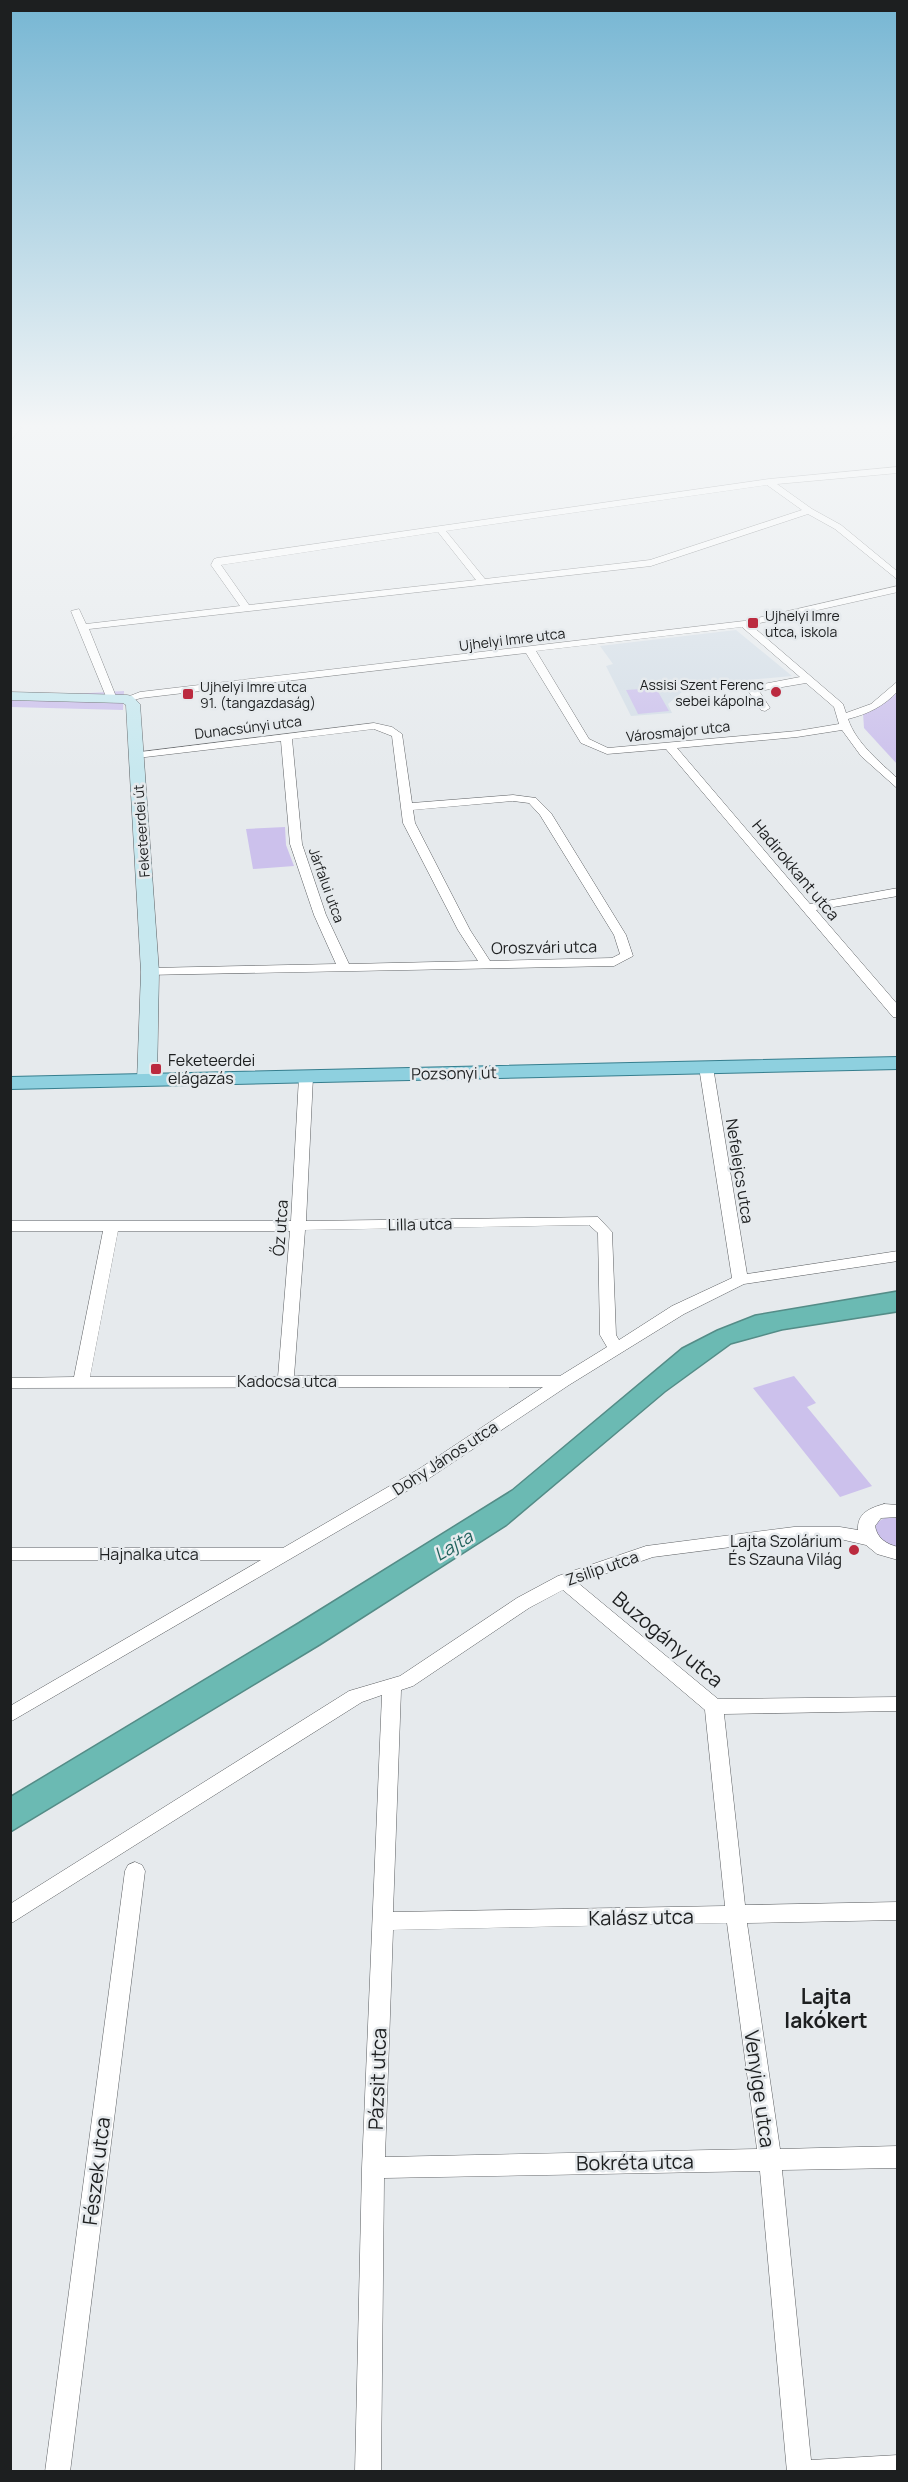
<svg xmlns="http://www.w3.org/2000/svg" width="908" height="2482" font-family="Manrope,sans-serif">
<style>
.built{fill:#d4dee7}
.green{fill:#ccc1ec}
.water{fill:#6bbab3;stroke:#548c87;stroke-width:1.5}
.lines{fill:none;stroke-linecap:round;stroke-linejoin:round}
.street-casing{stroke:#5c5f62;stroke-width:1}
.secondary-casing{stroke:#5c5f62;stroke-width:1}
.primary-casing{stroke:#367e8e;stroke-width:2}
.street{fill:#fff;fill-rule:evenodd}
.secondary{fill:#c7e8ef;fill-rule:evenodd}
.primary{fill:#8ed0df;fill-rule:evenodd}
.poi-dot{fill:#bb2a3f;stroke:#e6eaed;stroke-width:2}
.labels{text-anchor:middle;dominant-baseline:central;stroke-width:5;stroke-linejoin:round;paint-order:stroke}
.far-poi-label{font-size:14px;fill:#1d1f20;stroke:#e6eaed;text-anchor:start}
.far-street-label{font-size:14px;fill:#1d1f20;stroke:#e6eaed}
.street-label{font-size:16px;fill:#1d1f20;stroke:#e6eaed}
.poi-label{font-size:16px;fill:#1d1f20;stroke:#e6eaed;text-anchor:start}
.water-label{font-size:18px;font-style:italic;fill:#22635e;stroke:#e6eaed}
.near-street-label{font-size:20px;fill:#1d1f20;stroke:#e6eaed}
.near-neighbourhood-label{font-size:21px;font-weight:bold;fill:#1d1f20;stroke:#e6eaed}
</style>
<rect width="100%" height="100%" fill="#e6eaed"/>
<polygon class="built" points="736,630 792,676 690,685 668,704 672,713 631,716 606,666 613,664 600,646"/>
<g class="green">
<polygon points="897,684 897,764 864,728 863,713"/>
<polygon points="656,688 669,711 638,714 626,690"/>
<polygon points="124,691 123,710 11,707 11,692 73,694"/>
<polygon points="285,827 286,845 294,866 253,869 246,829"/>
<polygon points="794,1376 816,1403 807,1407 872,1486 840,1497 753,1388"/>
<path d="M889 1517 897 1518V1547L888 1545 875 1534C875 1523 878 1520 889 1517Z"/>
</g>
<polygon class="water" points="897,1291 897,1312 782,1330 731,1344 665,1392 506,1526 320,1645 11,1832 11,1796 298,1623 512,1490 682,1348 717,1330 755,1315"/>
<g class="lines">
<defs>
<g id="street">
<polygon points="14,427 22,427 10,441 10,432"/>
<path d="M898 467V473L777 484 812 509 841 525 898 572V580L835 529 808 514 651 566 89 629 117 699 112 702 107 699 71 611 79 609 86 624 240 606 211 565 214 559 217 558 769 479ZM767 485 802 510 650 560 485 579 446 531ZM438 532 476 580 249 605 221 565Z"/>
<path d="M898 586V592L751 625 843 704 846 713 871 704 898 681V691C884 706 868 714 848 719 856 743 880 762 898 779V789L861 756 842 730 797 737 677 748 810 904 898 888V896L816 910 898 1005V1018L893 1017 666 749 607 754 581 743 526 653 141 698 127 702 122 699 140 692 744 621ZM742 627 800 677 748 687 747 689 761 710 765 711 770 708 759 691 806 683 834 707 839 724 797 731 608 748 589 739 536 651Z"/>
<path d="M374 723 392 727 402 734 412 803 513 795 536 798 551 813 626 935 633 956 614 966 145 975 144 972 145 969 150 968 336 964 314 915 290 844 281 741 137 758 133 757V753ZM374 729 392 736 403 823 458 930 478 961 349 964 326 915 302 844 292 739ZM513 801 529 803 540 815 614 935 620 954 612 958 490 961 470 930 415 823 413 810Z"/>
<path d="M706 1063 713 1067 747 1274 898 1251V1261L744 1284 684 1314 569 1385 431 1477 10 1722V1706L261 1560H10V1548H283L419 1469 543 1387 10 1388V1378L74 1377 103 1231H10V1221H291L299 1077 306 1073 313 1077 306 1221 598 1217 612 1232 616 1335 619 1340 672 1306 732 1278 699 1067ZM589 1225 598 1233 600 1335 607 1347 560 1376H294L305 1230ZM118 1231H290L278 1377H90Z"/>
<path d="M884 1504 898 1505V1517L881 1518 875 1526C877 1538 886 1544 898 1547V1560L877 1554 866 1545 840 1539H794L653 1557 578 1583 718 1699 898 1697V1711L724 1714 745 1905 898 1902V1920L747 1923 780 2149 898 2146V2168L782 2170 811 2460 898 2455V2472H787L760 2171 384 2178 381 2472H355L362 2168 382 1695 362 1702 10 1924V1904L349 1691 400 1676 517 1598 558 1576 646 1546 794 1527H840L858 1530C857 1513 870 1508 884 1504ZM563 1590 705 1710 725 1906 393 1912 401 1690 413 1686 529 1608ZM727 1923 757 2149 385 2157 393 1930Z"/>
<polygon points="135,1862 142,1865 145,1871 70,2472 45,2472 125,1871 128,1865"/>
</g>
<polygon id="secondary" points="10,692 127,695 132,696 140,704 159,972 157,1081 154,1085 140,1085 137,1081 141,972 126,705 123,703 10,700"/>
<polygon id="primary" points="898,1057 898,1069 10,1089 10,1077"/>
</defs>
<use href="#street" class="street-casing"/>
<use href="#secondary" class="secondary-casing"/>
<use href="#primary" class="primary-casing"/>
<use href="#street" class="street"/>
<use href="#secondary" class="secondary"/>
<use href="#primary" class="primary"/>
</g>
<linearGradient id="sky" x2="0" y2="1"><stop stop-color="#76b6d3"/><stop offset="0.55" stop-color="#f4f6f7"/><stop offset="1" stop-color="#f4f6f7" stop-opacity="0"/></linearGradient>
<rect width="908" height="774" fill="url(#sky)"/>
<g class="poi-dot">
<rect x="747" y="617" width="12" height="12" rx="3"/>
<circle cx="776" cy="692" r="6"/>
<rect x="182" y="688" width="12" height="12" rx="3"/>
<rect x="150" y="1063" width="12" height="12" rx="3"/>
<circle cx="854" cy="1550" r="6"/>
</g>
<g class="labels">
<g class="far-poi-label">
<text x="765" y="615">Ujhelyi Imre<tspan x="765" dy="16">utca, iskola</tspan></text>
<text x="764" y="684" text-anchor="end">Assisi Szent Ferenc<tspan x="764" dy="16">sebei kápolna</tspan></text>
<text x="200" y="686">Ujhelyi Imre utca<tspan x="200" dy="16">91. (tangazdaság)</tspan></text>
</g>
<g class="far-street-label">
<text transform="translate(512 639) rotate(-7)">Ujhelyi Imre utca</text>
<text transform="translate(248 727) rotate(-7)">Dunacsúnyi utca</text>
<text transform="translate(678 731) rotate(-6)">Városmajor utca</text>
<text transform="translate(141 831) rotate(-94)">Feketeerdei út</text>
<text transform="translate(327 885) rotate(70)">Járfalui utca</text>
</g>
<g class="street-label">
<text transform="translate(796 870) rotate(50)">Hadirokkant utca</text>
<text transform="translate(544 947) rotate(-1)">Oroszvári utca</text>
<text transform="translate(454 1073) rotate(-1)">Pozsonyi út</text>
<text transform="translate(740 1171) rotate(81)">Nefelejcs utca</text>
<text transform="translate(420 1224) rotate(-1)">Lilla utca</text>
<text transform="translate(280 1228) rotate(-86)">Őz utca</text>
<text x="287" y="1381">Kadocsa utca</text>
<text transform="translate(445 1458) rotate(-33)">Dohy János utca</text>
<text x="149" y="1554">Hajnalka utca</text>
<text transform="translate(602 1568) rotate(-19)">Zsilip utca</text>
</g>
<g class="poi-label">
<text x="168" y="1060">Feketeerdei<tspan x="168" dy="18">elágazás</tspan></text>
<text x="842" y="1541" text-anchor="end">Lajta Szolárium<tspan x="842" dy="18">És Szauna Világ</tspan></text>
</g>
<g class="water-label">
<text transform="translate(453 1545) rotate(-31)">Lajta</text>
</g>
<g class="near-street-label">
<text transform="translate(668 1639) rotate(40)">Buzogány utca</text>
<text transform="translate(641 1917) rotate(-1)">Kalász utca</text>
<text transform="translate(377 2079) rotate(-88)">Pázsit utca</text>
<text transform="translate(760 2089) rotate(82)">Venyige utca</text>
<text transform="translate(635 2162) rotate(-1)">Bokréta utca</text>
<text transform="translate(96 2171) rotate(-83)">Fészek utca</text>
</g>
<g class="near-neighbourhood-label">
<text x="826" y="1996">Lajta<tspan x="826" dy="24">lakókert</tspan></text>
</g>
</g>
<rect width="908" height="2482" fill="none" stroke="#1d1f20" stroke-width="24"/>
</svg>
